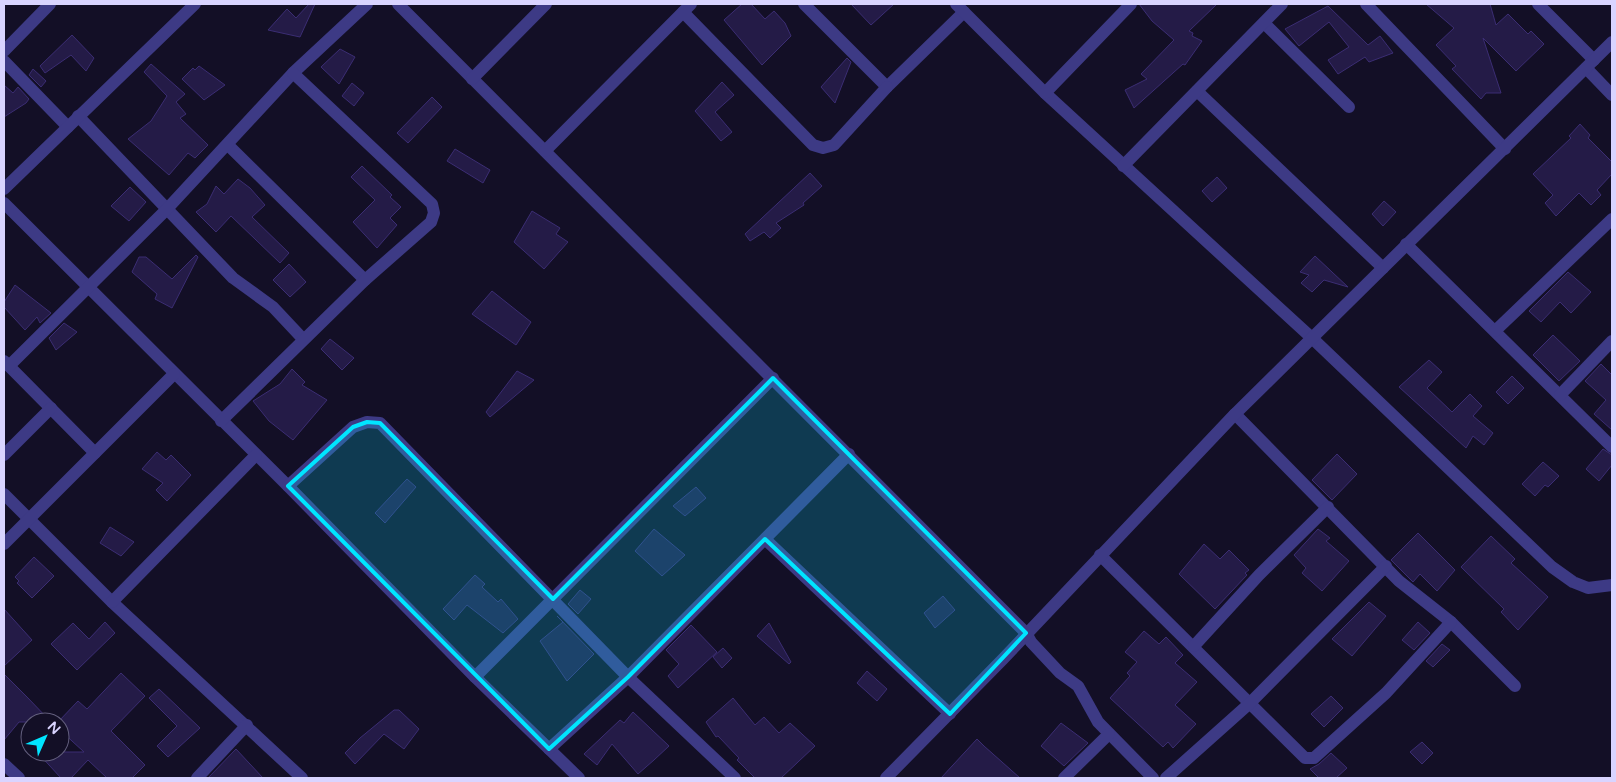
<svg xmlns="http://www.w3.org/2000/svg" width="1616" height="782" font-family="'Varela Round',sans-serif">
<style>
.building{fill:#241b47;stroke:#3b2d73}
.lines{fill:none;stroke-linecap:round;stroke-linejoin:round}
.minor{stroke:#3d3a85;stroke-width:12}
.marked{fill:#00e5ff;fill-opacity:0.2;stroke:#00e5ff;stroke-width:4;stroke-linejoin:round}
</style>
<rect width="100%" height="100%" fill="#130f26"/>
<g class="building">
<polygon points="309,4 315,4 300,37 268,30 287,9 296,18"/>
<polygon points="742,4 751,4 765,19 774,11 785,23 791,36 762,65 724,20"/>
<polygon points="851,4 894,4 871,25"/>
<polygon points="1139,4 1217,4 1189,31 1193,33 1192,36 1202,41 1185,65 1183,64 1134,108 1125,90 1147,79 1141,74 1174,40 1152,21"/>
<polygon points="1426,4 1490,4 1496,25 1508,14 1528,34 1531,31 1544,44 1516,71 1483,38 1501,93 1486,93 1481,99 1452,69 1456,66 1436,45 1454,28"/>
<polygon points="1328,6 1368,45 1380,36 1393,53 1369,62 1365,57 1338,74 1328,60 1349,47 1329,22 1299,46 1285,29"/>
<polygon points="72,35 94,58 86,71 71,55 45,73 40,66"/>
<polygon points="340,49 355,57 339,84 321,67"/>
<polygon points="847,58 851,62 835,103 821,87"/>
<polygon points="151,64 185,94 176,102 186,114 180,118 208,145 195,158 188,153 169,175 128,139 151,121 167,96 144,72"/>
<polygon points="199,66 225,85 204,100 182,79 193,68 195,70"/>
<polygon points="33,69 46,81 41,87 29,75"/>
<polygon points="722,82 734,95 715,112 732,132 721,141 695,111"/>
<polygon points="352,83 364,93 354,106 342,96"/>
<polygon points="4,85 13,93 18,87 29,99 26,103 4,117"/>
<polygon points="432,97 442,107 408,143 397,133"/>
<polygon points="1580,124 1590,135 1588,138 1612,162 1612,174 1597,190 1601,195 1591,205 1579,193 1556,216 1545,203 1553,195 1533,174 1571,138 1569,136"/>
<polygon points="455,149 490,170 483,183 447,161"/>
<polygon points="362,166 392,195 390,197 401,207 390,218 397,225 377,248 353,222 375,200 351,177"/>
<polygon points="810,173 822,186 803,203 804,205 776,223 781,228 770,238 764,232 750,241 745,234"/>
<polygon points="1217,177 1227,188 1212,202 1202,191"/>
<polygon points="238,179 250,188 265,205 252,217 289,253 280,263 231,216 216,232 196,212 207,204 216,186 224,194"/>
<polygon points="130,187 146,202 129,221 111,206"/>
<polygon points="1384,201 1396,212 1383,226 1372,214"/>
<polygon points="532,211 560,228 556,234 568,242 544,269 514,242"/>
<polygon points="196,255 198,257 172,308 155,299 157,294 132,272 139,257 146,257 172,279"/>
<polygon points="1315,256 1332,272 1348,287 1324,280 1312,292 1301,283 1309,275 1300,272"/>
<polygon points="289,264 306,282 290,297 273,280"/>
<polygon points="1568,272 1591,292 1571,313 1560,302 1541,322 1529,311"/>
<polygon points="15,285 51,313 40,323 37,317 25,330 4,307 4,302"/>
<polygon points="492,291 531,322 516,345 472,314"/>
<polygon points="64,323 77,332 56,350 49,338"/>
<polygon points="1553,335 1580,361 1559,381 1533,355"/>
<polygon points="330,339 354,358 342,370 321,349"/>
<polygon points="1429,360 1442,372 1427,388 1452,412 1470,394 1482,406 1473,416 1493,433 1484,445 1473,436 1466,448 1399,387"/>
<polygon points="1601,364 1612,375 1612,430 1594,414 1606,400 1585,381"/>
<polygon points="292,369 305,382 302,385 327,400 293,440 269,421 253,401 280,384"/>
<polygon points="517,371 534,380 490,417 486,412"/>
<polygon points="1512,376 1524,388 1508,404 1496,392"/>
<polygon points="1603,449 1612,455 1612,465 1599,481 1586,469"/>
<polygon points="157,452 166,460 171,455 191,475 167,501 156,490 163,483 142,469"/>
<polygon points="1337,454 1357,474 1332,500 1312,480"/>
<polygon points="1543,462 1559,476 1548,487 1545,485 1535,496 1522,484"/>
<polygon points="407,479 416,487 385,523 375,513"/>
<polygon points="696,487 706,498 685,516 673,506"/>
<polygon points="110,527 134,542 121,556 100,543"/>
<polygon points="654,529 685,555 662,576 635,551"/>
<polygon points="1318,529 1330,538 1326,541 1349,561 1322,591 1302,573 1306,568 1294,555"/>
<polygon points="1418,533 1455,570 1437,591 1420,574 1413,582 1391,560"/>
<polygon points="1491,536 1515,559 1511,563 1548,597 1518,630 1501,612 1504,609 1461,567"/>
<polygon points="1204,544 1220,559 1229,550 1249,570 1245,573 1247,575 1215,609 1179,574"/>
<polygon points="34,557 54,576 32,598 17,583 19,581 15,577"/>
<polygon points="475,575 485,584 482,587 498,602 501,599 518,619 503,633 467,605 454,620 443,609"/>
<polygon points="580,590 591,599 578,614 568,604"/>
<polygon points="943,596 955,610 935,628 924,613"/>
<polygon points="1369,602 1386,616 1352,656 1332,639"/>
<polygon points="4,609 32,640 4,666"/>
<polygon points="557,616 594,654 567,681 540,641 563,622"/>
<polygon points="105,622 115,633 77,670 51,644 73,623 89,639"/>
<polygon points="1418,622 1430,633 1414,650 1402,640"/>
<polygon points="769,623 791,662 789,664 757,636"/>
<polygon points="691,625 717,652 678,688 668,676 679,664 666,650"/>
<polygon points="1144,631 1159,644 1166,637 1183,655 1175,663 1197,682 1175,705 1196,724 1173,748 1168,742 1163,747 1110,698 1130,676 1127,673 1137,662 1125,652"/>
<polygon points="1442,644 1450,650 1433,667 1426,661"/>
<polygon points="723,648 732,658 722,668 713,657"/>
<polygon points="867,671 887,689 877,701 857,683"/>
<polygon points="121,673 145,696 111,731 145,765 132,778 107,778 88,760 71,778 61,778 37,752 84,752 60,730 60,722 58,722 78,701 87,709"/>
<polygon points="4,674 27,697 51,722 19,722 4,740"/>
<polygon points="159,689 200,728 168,757 157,746 177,726 149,698"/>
<polygon points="1331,696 1343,708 1324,727 1311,714"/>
<polygon points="733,698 755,725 764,717 779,733 790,723 815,746 781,778 755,778 737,760 739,758 718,736 716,737 706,722"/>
<polygon points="394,710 399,710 419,729 404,749 384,734 355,764 345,753 360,738"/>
<polygon points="633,712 669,746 654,760 638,774 612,744 597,765 584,754 620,720 624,723"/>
<polygon points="1061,723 1088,743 1064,766 1041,746"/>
<polygon points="977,739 984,746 1020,778 941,778"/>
<polygon points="1422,742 1433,753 1422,764 1410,752"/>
<polygon points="236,749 263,778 208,778"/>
<polygon points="1331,753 1347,768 1336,778 1319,778 1310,769 1319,764"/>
</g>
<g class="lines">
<g class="minor">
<polyline points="398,4 1026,633 1031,642 1060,673 1078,686 1098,722 1153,778"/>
<polyline points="804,4 887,87 964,12"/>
<polyline points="956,4 1045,93 1313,339 1552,567 1573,582 1588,588 1612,585"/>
<polyline points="1366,4 1505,149"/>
<polyline points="1538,4 1594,60"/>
<polyline points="683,12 813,145 823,148 834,145 887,87"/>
<polyline points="1264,23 1349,107"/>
<polyline points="4,51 50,4"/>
<polyline points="4,61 68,127"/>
<polyline points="1586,68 1612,95"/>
<polyline points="472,79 546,4"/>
<polyline points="1197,91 1383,268"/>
<polyline points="1045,93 1131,4"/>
<polyline points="78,116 233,278 273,307 303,339"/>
<polyline points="228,145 365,280"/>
<polyline points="545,151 691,4"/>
<polyline points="1123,166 1282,4"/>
<polyline points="4,189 195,4"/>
<polyline points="4,203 288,486 475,677 579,778"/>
<polyline points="1406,244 1612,447"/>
<polyline points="1495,331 1612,219"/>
<polyline points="4,361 95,453"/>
<polyline points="9,366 167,209 293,73 367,4"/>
<polyline points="1560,395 1612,341"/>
<polyline points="1235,414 1399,581 1451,622 1515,686"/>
<polyline points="221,421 365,280 431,222 434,213 432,204 293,73"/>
<polyline points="4,455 51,408"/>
<polyline points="288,486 353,427 367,422 380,423 628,677 735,778"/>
<polyline points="4,494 112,602 302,778"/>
<polyline points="765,539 950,714"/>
<polyline points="4,544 174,374"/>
<polyline points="1100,555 1305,758 1314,758 1386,693 1451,622"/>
<polyline points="112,602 256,455"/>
<polyline points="1194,646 1259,575 1328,507"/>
<polyline points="475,677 773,378"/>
<polyline points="549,749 628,677 849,454"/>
<polyline points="4,764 19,778"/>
<polyline points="197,778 247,725"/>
<polyline points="886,778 1003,659 1235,414 1612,42"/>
<polyline points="1064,778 1109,734"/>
<polyline points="1166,778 1250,703 1386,566"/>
</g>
</g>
<path class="marked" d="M773 378 1026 633 950 714 765 539 628 677 549 749 288 486 353 427 367 422 380 423 553 599Z"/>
<rect width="1616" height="782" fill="none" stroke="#d9d4ff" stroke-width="10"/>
<g transform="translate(45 737) rotate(45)"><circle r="24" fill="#130f26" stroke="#625e7d"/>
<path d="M0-4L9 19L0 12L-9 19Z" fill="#00e5ff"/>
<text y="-8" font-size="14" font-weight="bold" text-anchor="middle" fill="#d9d4ff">N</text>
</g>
</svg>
